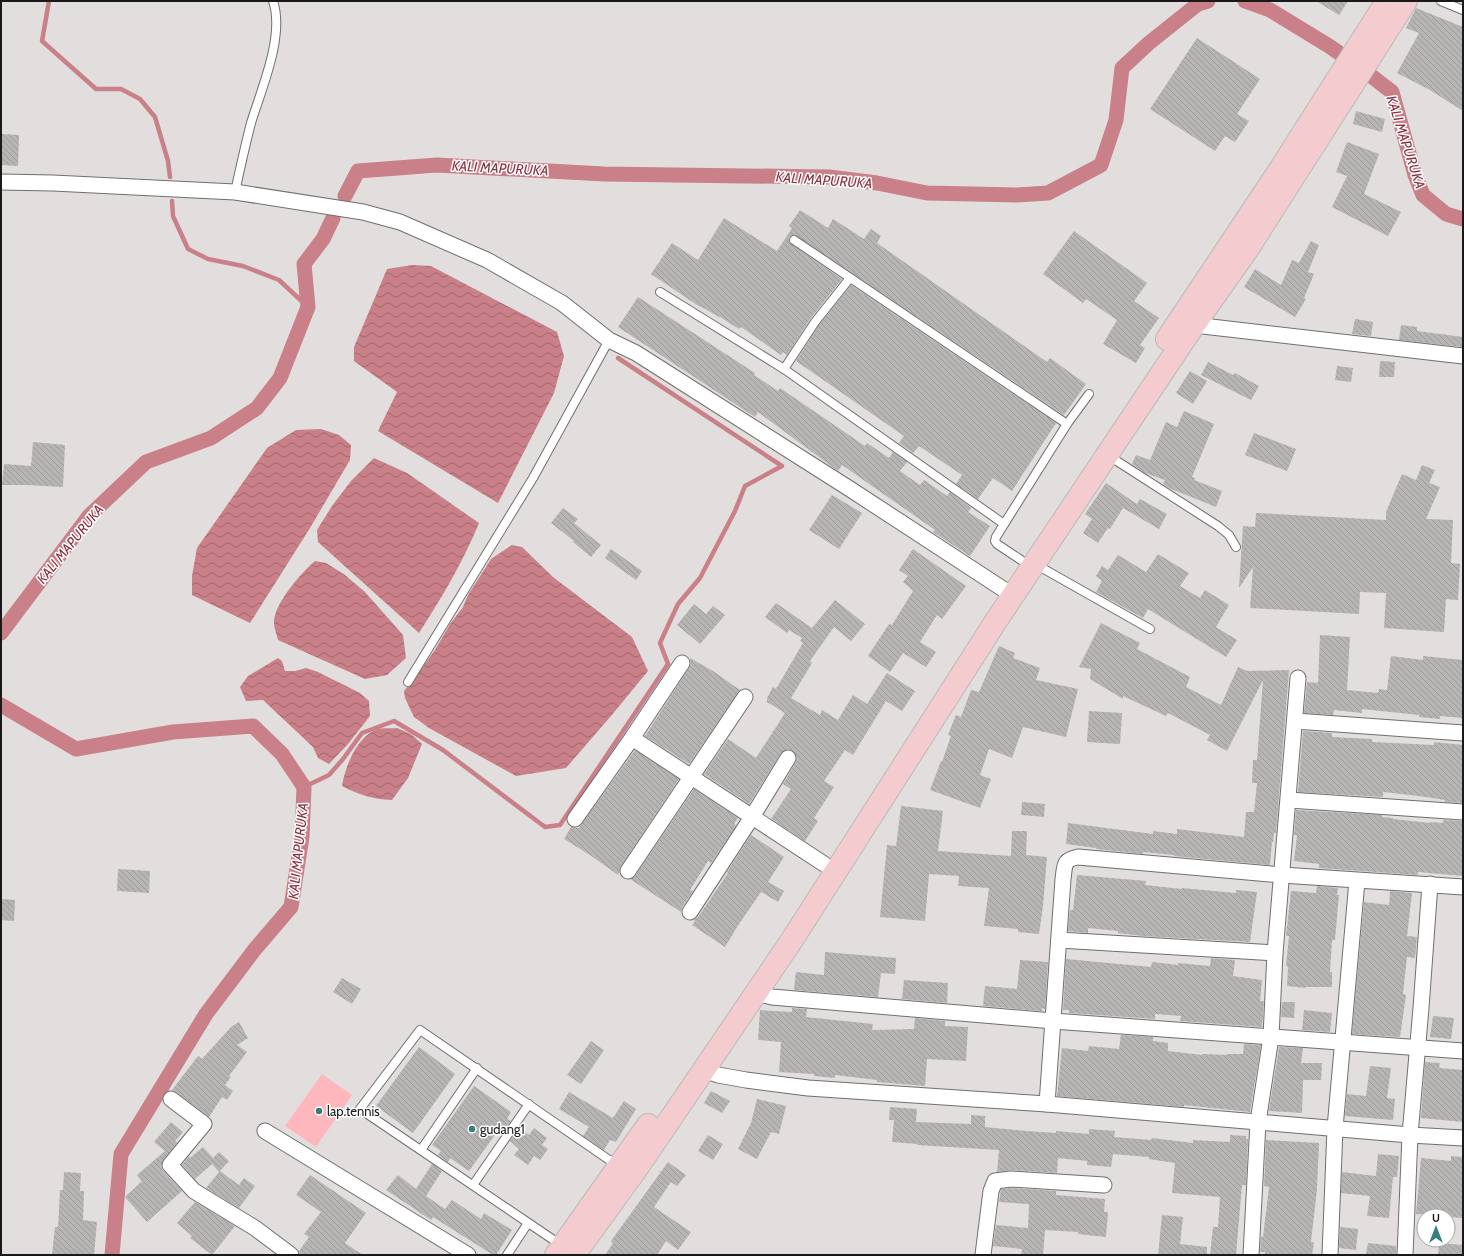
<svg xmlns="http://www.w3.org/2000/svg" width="1464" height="1256" font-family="Cabin,sans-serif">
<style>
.green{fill:#ffb7be}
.water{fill:url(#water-waves)}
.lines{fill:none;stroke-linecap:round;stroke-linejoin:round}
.stream{stroke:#c98088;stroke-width:4.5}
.canal{stroke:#c98088;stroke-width:15}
.building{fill:url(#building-back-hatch)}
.lane-casing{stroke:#716e6e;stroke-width:10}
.street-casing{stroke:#716e6e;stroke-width:17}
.highway-casing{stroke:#bababa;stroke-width:24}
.lane{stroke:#fff;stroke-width:8}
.street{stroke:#fff;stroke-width:15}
.highway{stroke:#f4cbce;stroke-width:22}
.poi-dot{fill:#367f7d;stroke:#fff;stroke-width:1.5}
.labels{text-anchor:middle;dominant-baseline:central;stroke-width:3;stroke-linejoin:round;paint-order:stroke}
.poi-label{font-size:13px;fill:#1a1919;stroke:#fff;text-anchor:start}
.water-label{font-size:14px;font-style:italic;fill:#8a3141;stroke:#fff}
</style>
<defs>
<pattern id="water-waves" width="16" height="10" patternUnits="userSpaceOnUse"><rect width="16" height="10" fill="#c98088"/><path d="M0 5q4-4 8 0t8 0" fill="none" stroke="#a2686e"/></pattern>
<pattern id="building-back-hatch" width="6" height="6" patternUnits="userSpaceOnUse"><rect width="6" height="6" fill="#b7b4b4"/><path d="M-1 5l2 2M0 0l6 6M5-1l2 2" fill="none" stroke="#9d9a9a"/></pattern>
</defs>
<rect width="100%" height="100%" fill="#e2dede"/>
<polygon class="green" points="322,1074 352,1095 316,1147 285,1126"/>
<g class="water">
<polygon points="412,265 431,266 557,332 564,356 554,393 498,503 378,431 397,392 354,361 354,347 387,269"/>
<polygon points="321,429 339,435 351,445 350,460 310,528 250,623 192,595 192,576 197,548 267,448 296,430"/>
<path d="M374 458 407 473 479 523C463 562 442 597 419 633L318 542 317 530 332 506 351 481Z"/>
<polygon points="512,545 522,547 553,577 632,637 648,671 611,716 566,768 516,776 429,728 414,717 405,698 404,691 417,675 435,650 450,624 463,607 468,595 491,559"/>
<path d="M315 561 326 563 345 575 365 592 403 635 406 658 387 675 365 679 278 640C277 635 274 628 274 622 274 604 301 573 315 561Z"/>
<polygon points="278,658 282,661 285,671 295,671 306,668 318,672 360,693 369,701 370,716 348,744 329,764 318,758 313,747 263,700 246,701 240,687 248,676"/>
<path d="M397 728 411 734 422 744 408 778 392 800C372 799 359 795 342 786 345 767 356 739 375 730 381 727 391 729 397 728Z"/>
</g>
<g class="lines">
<g class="stream">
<polyline points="49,1 42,41 96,89 121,89 140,99 155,117 168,161 170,177"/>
<polyline points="172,201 173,216 188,249 208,259 243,266 279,280 308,307"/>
<polyline points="304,787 329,775 343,759 362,733 394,721 443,750 545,827 560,825 668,664 660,643 678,604 700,578 735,511 745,486 782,466 618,358"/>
</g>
<g class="canal">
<polyline points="1245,1 1270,10 1329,46 1342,55"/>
<polyline points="1370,75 1392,92 1415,175 1423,195 1446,214 1463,219"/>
<polyline points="345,196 358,171 437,165 604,174 829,177 877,183 927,193 1017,195 1048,193 1101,165 1116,120 1122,68 1149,43 1198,4 1208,1"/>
<polyline points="1,633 89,516 146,462 211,438 257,408 280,378 308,307 304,264 323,239 333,218"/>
<polyline points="1,705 76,749 173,732 253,726 282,754 304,787 302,837 291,907 255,949 206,1014 121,1154 112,1255"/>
</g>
</g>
<g class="building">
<polygon points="1316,1 1348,1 1339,15"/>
<polygon points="1416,8 1463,27 1463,111 1430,90 1397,73 1419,33 1406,28"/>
<polygon points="1197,38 1260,79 1237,114 1249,121 1235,142 1225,136 1215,151 1150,109"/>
<polygon points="1356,111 1385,119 1382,132 1353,124"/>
<polygon points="1,134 19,135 18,166 1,165"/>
<polygon points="1347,142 1379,154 1364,194 1401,212 1388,236 1332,207 1347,176 1336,172"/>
<polygon points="800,210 828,228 833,219 864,239 871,229 881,236 877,243 1047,362 1050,358 1086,384 1064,415 795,235 789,237 789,242 791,244 842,279 810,319 787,355 783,352 781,355 741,327 739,329 720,317 719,317 700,306 700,307 651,274 672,243 698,260 724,218 777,251 792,228 789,226"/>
<polygon points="1074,231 1147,283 1134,301 1159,318 1140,345 1145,348 1136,363 1103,344 1117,320 1086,299 1083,303 1043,274"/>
<polygon points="1311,241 1319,245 1308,272 1314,274 1304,298 1306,299 1295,317 1244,287 1255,269 1281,285 1292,260 1299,263"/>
<polygon points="851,285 1056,423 1012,491 993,478 978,499 956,484 962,475 919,446 913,453 899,443 904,436 796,361 819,325"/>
<polygon points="638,297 755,373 754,375 778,391 780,388 865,446 867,443 889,458 893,452 907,462 900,471 920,485 924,480 947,496 950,492 971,508 968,512 990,526 970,556 933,532 935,530 842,465 838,471 758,412 755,417 618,327"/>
<polygon points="1355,319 1373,322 1371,336 1352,334"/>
<polygon points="1401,325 1417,327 1417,331 1463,337 1463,347 1399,340"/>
<polygon points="1380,361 1395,362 1394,377 1379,377"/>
<polygon points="1208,362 1233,375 1235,373 1259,386 1251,400 1201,375"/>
<polygon points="1337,366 1353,368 1351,382 1335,380"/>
<polygon points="1190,371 1207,381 1193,404 1176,393"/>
<polygon points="1184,411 1214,424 1192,477 1195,478 1194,480 1222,491 1216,507 1169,488 1163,484 1165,480 1145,473 1132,464 1136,455 1150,460 1166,422 1177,427"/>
<polygon points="1254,433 1296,449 1287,471 1245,455"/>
<polygon points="33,442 65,445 63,487 27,485 2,485 4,464 31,466"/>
<polygon points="1422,465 1435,470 1429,483 1440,487 1426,519 1453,520 1451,563 1460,564 1458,600 1446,599 1444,632 1384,628 1386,593 1360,592 1359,614 1250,608 1253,567 1239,588 1243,526 1255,527 1256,513 1386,520 1386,512 1402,474 1416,480"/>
<polygon points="1106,483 1137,504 1140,499 1167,514 1159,529 1123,508 1110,529 1108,528 1098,543 1083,533 1092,519 1085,514"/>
<polygon points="832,495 862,513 839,549 809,530"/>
<polygon points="563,508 578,519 574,523 601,545 591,557 573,542 574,541 551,523"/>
<polygon points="611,549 642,571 636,580 605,558"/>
<polygon points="913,549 966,586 942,619 937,615 920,642 936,652 926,667 903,653 890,672 868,656 889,624 892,625 913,591 903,582 908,576 899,570"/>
<polygon points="1158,554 1189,573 1180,586 1200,598 1205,590 1229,605 1216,627 1237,640 1226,657 1148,609 1143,618 1096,592 1102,581 1096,576 1102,566 1108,570 1118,555 1146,572"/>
<polygon points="835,600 865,624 851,641 834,627 810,661 812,663 791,698 820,715 822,710 838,720 853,695 867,704 887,673 915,691 902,711 886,701 853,755 845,750 824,781 834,787 814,818 818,821 805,841 771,819 791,789 783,784 796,762 797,758 793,751 788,749 781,753 749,804 704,774 728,739 756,758 785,713 767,702 767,698 773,687 776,689 803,643 800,641 802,638 789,630 787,633 765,617 776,603 812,628"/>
<polygon points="694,604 706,614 713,606 725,615 700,644 677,625"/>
<polygon points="1101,623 1140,643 1137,649 1190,677 1186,687 1221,705 1238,667 1247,671 1289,670 1276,833 1274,833 1273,842 1272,842 1270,865 1174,856 1174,855 1143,852 1143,854 1116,851 1096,849 1096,848 1066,844 1068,823 1153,834 1153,831 1177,834 1177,829 1244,837 1246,812 1254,812 1257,783 1252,783 1253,760 1257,760 1263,680 1227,751 1207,740 1210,735 1168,713 1166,716 1123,696 1123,699 1090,679 1091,669 1079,667"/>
<polygon points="1320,635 1350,637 1347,690 1378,693 1379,689 1387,690 1391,656 1423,660 1423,656 1463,660 1463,718 1440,716 1440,719 1419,717 1419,715 1362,709 1362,713 1334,710 1333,715 1304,713 1307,682 1318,683"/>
<polygon points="999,646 1015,653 1013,658 1040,668 1036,680 1078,689 1066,737 1023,727 1012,758 989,749 980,775 991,779 980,808 930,790 941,761 942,762 951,736 948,735 956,715 961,717 971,690 979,692"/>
<polygon points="690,658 713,671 740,690 689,764 645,736 689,668 691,664"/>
<polygon points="1089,711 1122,713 1120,744 1087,742"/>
<polygon points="1303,731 1332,733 1332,737 1372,739 1372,742 1434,745 1434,742 1463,745 1463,803 1445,802 1445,800 1419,796 1383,792 1383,797 1298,792"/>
<polygon points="635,750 679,779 621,866 618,875 590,855 564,839 571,827 579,828 582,824"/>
<polygon points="694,789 738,818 734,824 736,826 711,863 708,861 690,890 693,891 682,907 681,912 630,879 635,876"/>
<polygon points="1022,802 1045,804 1044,817 1021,815"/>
<polygon points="901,806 943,811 938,851 1011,856 1012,831 1027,831 1026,855 1047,857 1043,906 1039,934 1018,932 1018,929 984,926 989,888 958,886 959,876 929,874 925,921 880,917 887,845 896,846"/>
<polygon points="1296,810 1382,815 1382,817 1393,818 1393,819 1430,823 1430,822 1443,823 1443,820 1463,821 1463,876 1418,872 1418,875 1319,868 1319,864 1294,861 1297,835 1294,835"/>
<polygon points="751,835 784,857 768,882 784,891 778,902 761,892 739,924 725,947 692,925 695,921 694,920 698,917 728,873 727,872"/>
<polygon points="118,869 150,871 149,893 117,891"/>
<polygon points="1077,875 1146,881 1145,885 1182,889 1182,888 1236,893 1236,890 1257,892 1250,942 1143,936 1118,933 1118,931 1088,928 1088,933 1068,931 1070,910 1073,910"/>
<polygon points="1317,886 1338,888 1337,895 1339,895 1335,940 1332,940 1330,972 1332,972 1332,987 1305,987 1305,988 1287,986 1288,967 1286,966 1289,936 1286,936 1291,891 1316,893"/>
<polygon points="1390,891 1412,893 1407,936 1417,937 1415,958 1407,957 1403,994 1406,995 1400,1037 1352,1034 1364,902 1389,905"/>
<polygon points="1,899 15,900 14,921 1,920"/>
<polygon points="825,952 896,958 895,974 881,973 878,997 794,990 796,972 824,975"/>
<polygon points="1211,958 1235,960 1233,976 1262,980 1260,1001 1264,1001 1262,1027 1180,1021 1181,1016 1155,1014 1155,1019 1069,1013 1069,1010 1063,1010 1066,959 1151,967 1152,962 1178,965 1178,963 1210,966"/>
<polygon points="1020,960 1048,962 1045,1009 1042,1008 1042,1011 983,1006 985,986 1017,989"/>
<polygon points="342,978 361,989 352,1004 333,992"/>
<polygon points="904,980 948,983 947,1003 902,999"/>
<polygon points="1282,1002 1295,1002 1294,1018 1281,1017"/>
<polygon points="792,1008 807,1009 806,1017 873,1024 872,1030 914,1029 915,1018 945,1021 945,1026 968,1027 966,1061 927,1059 925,1086 877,1082 877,1080 835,1075 835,1078 814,1076 814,1074 779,1072 781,1042 758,1040 760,1010 792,1012"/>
<polygon points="1304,1010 1332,1013 1330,1032 1302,1030"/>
<polygon points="1433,1016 1454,1018 1451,1039 1430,1037"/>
<polygon points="239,1022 248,1038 237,1045 247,1052 229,1076 231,1077 225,1085 233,1091 227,1100 222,1097 209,1117 176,1092 172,1090 198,1056 202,1059 231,1027"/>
<polygon points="1121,1035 1153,1037 1153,1041 1168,1043 1168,1051 1202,1055 1202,1054 1227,1055 1227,1054 1243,1054 1244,1044 1261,1045 1250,1112 1184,1105 1184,1107 1057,1096 1062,1048 1088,1051 1089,1046 1119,1049"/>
<polygon points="591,1041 604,1050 581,1084 567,1075"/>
<polygon points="419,1047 455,1074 413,1133 376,1106"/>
<polygon points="1279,1047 1303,1048 1301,1063 1322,1063 1321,1080 1303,1080 1302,1113 1269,1111"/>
<polygon points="1425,1062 1440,1063 1439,1068 1463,1070 1463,1122 1421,1118"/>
<polygon points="1370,1066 1391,1068 1387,1098 1395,1099 1393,1120 1345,1116 1347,1094 1366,1096"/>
<polygon points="474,1086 511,1112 507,1119 511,1121 501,1135 497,1132 469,1171 450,1158 448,1162 438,1155 441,1151 432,1145"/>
<polygon points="711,1091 730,1101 722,1113 704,1103"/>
<polygon points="569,1092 613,1118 624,1101 636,1109 616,1142 610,1140 604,1150 583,1136 589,1127 559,1109"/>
<polygon points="757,1099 786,1106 779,1134 771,1132 757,1159 738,1149 751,1123"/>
<polygon points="890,1107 917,1109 916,1122 971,1124 971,1115 985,1116 985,1127 1027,1131 1056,1133 1056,1131 1089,1134 1089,1129 1115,1131 1114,1137 1151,1140 1152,1138 1193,1143 1193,1140 1230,1142 1230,1135 1246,1136 1246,1139 1248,1139 1246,1185 1242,1185 1236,1255 1210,1255 1213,1227 1218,1227 1220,1197 1172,1193 1175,1163 1149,1159 1149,1157 1113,1154 1111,1167 1087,1165 1087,1161 1058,1158 1057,1173 1012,1170 997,1172 999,1150 917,1145 917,1144 892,1142 894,1120 889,1120"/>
<polygon points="171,1122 183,1132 175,1141 177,1143 163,1160 161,1167 163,1171 182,1191 147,1222 125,1197 142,1181 137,1175 165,1151 154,1142"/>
<polygon points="519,1128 529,1135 534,1128 547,1138 542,1145 548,1149 540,1160 534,1156 528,1165 514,1155 519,1149 510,1141"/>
<polygon points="708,1135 723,1144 713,1160 698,1151"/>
<polygon points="1266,1140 1319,1143 1317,1189 1311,1242 1314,1242 1312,1255 1265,1255 1265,1252 1260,1252 1261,1237 1263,1237 1269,1187 1264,1186"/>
<polygon points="203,1147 213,1158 219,1152 229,1161 219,1172 212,1164 195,1179 182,1165 189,1156 190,1158"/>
<polygon points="1378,1154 1399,1156 1397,1177 1393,1177 1389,1218 1367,1216 1370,1196 1341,1193 1342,1172 1376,1176"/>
<polygon points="1451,1156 1463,1157 1462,1218 1416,1214 1421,1158 1451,1161"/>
<polygon points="668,1162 686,1175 677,1186 671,1182 654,1207 691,1232 678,1250 666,1241 657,1255 605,1255 613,1243 611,1241"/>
<polygon points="432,1164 442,1171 426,1196 445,1209 452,1200 481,1219 484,1213 512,1230 496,1255 493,1255 433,1217 431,1220 386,1190 398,1175 416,1189"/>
<polygon points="220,1171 239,1185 244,1178 255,1186 239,1208 206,1188"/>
<polygon points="64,1172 81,1173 80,1191 84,1191 83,1220 97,1222 94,1255 52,1255 55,1227 58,1227 60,1190 63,1190"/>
<polygon points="310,1175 366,1213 345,1243 363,1255 300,1255 299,1251 309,1237 304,1234 321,1212 296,1195"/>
<polygon points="1011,1188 1056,1191 1056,1195 1105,1199 1104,1212 1108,1212 1106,1237 1078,1234 1078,1232 1045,1230 1043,1255 1021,1255 1022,1249 993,1246 996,1225 1028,1228 1029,1204 999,1202 1001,1189"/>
<polygon points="195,1202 235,1226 212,1255 190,1238 192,1236 177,1223"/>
<polygon points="1162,1215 1183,1217 1180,1244 1207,1247 1207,1255 1158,1255"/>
<polygon points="1340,1227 1358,1229 1356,1250 1339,1248"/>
<polygon points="1368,1243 1396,1246 1396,1255 1366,1255"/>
<polygon points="1439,1243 1463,1245 1463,1255 1438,1255"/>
</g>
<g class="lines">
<defs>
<g id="lane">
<polyline points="1441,1 1463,10"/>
<path d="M235 192C240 169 245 146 251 123 261 90 285 36 273 1"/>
<polyline points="794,240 1067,424"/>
<polyline points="660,292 784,369 1004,524"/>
<polyline points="784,369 815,322 850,278"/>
<polyline points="1109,456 1218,526 1229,535 1236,547"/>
<polyline points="1021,560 997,544 995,541 996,537 1067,424 1089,394"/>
<polyline points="1035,564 1150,629"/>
<polyline points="408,682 533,478 609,340"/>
<polyline points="421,1150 477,1068"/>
<polyline points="473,1185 529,1104"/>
<polyline points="561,1245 360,1109 420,1030 618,1166"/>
<polyline points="507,1255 528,1223"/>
</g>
<g id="street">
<polyline points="1,182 53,183 235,192 363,212 400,222 487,260 562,303 609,340 636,353 850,489 1003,589"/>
<polyline points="1194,325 1463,356"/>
<polyline points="1295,721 1463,733"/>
<polyline points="632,738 824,864"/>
<polyline points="1289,800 1463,812"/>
<polyline points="575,819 632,738 682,663"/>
<polyline points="628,871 745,697"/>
<polyline points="690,912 752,817 788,758"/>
<polyline points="1059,940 1275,953"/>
<polyline points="756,993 772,997 1053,1021 1463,1051"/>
<polyline points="703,1070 718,1075 746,1080 808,1088 1047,1104 1410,1135 1463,1138"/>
<polyline points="171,1099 204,1124 170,1165 194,1191 255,1228 291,1255"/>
<path d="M1047 1104 1063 879C1065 865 1063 860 1078 857L1282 875 1463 887"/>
<polyline points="265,1131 468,1255"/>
<polyline points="983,1255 991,1191 995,1181 1011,1179 1104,1185"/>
<polyline points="1251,1255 1258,1122 1271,1037 1275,953 1298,678"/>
<polyline points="1330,1255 1335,1128 1357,881"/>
<polyline points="1405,1255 1410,1135 1421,1008 1430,884"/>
</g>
<g id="highway">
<polyline points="1167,339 1281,168 1387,1"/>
<polyline points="556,1255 648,1125"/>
<polyline points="574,1255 635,1171 790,943 996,621 1194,325 1247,250 1406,1"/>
</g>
</defs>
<use href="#lane" class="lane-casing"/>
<use href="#street" class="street-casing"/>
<use href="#highway" class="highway-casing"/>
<use href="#lane" class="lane"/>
<use href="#street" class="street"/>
<use href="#highway" class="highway"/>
</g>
<g class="poi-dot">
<circle cx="319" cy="1111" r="4"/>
<circle cx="472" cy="1129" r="4"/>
</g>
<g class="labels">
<g class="poi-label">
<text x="327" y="1111">lap.tennis</text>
<text x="480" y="1129">gudang1</text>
</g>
<g class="water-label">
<text transform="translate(1406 142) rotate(72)">KALI MAPURUKA</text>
<text transform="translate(500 168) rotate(3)">KALI MAPURUKA</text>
<text transform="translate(824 180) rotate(4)">KALI MAPURUKA</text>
<text transform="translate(70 544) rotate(-51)">KALI MAPURUKA</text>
<text transform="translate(298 851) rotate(-84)">KALI MAPURUKA</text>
</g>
</g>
<rect width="1464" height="1256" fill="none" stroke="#1a1919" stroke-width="4"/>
<g transform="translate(1436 1228)"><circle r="19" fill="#ffffff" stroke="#a3a3a3"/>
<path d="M0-3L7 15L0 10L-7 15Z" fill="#367f7d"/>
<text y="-6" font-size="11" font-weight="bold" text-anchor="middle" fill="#1a1919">U</text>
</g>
</svg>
